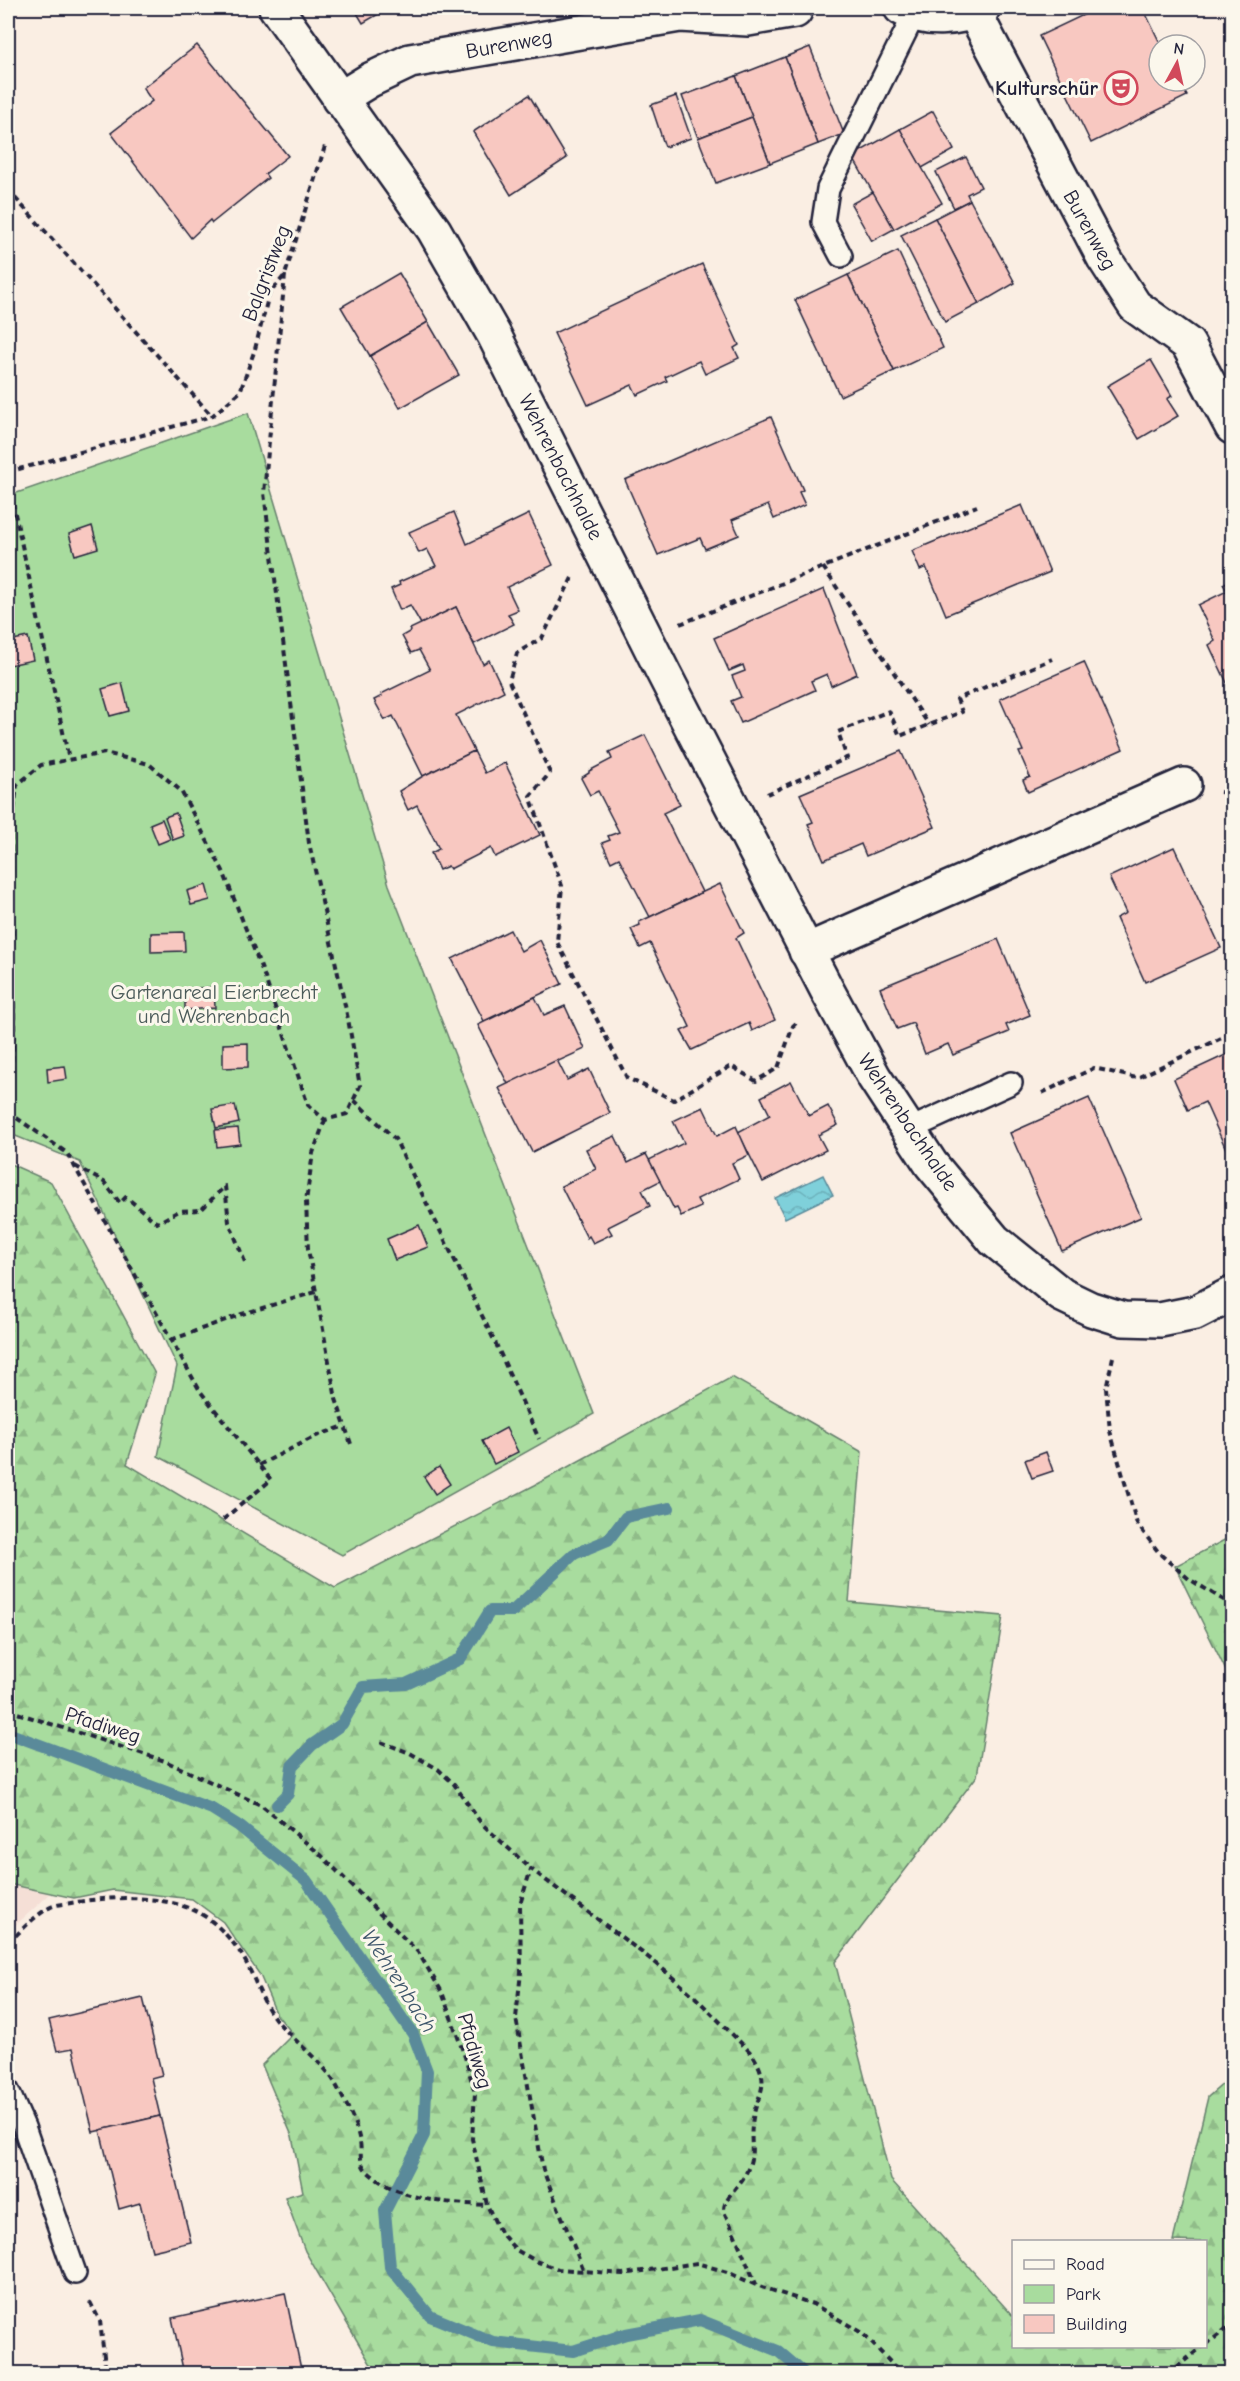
<svg xmlns="http://www.w3.org/2000/svg" width="1240" height="2381" font-family="'Comic Neue',sans-serif">
<style>
.built{fill:#f5dfd6}
.green{fill:#a8dc9e;stroke:#657f6c;stroke-width:1.5}
.forest{fill:url(#forest-firs);stroke:#657f6c;stroke-width:1.5}
.water{fill:url(#water-waves);stroke:#5a8a9a;stroke-width:1.5}
.lines{fill:none;stroke-linecap:round;stroke-linejoin:round}
.stream{stroke:#5a8a9a;stroke-width:12}
.building{fill:#f8c8c1;stroke:#22223b;stroke-width:1.5}
.service-casing{stroke:#22223b;stroke-width:26}
.minor-casing{stroke:#22223b;stroke-width:38}
.path{stroke:#22223b;stroke-width:4;stroke-dasharray:6 4.5;stroke-linecap:butt}
.service{stroke:#fbf7ec;stroke-width:21}
.minor{stroke:#fbf7ec;stroke-width:33}
.labels{text-anchor:middle;dominant-baseline:central;stroke-width:6;stroke-linejoin:round;paint-order:stroke}
.street-label{font-size:21px;fill:#22223b;stroke:#fbf7ec}
.poi-label{font-size:21px;font-weight:bold;fill:#22223b;stroke:#fbf7ec;text-anchor:end}
.park-label{font-size:21px;fill:#4a5a59;stroke:#fbf7ec}
.water-label{font-size:22px;font-style:italic;fill:#3e566b;stroke:#fbf7ec}
</style>
<defs>
<pattern id="forest-firs" width="22" height="20" patternUnits="userSpaceOnUse" patternTransform="scale(1.5)"><rect width="22" height="20" fill="#a8dc9e"/><path d="M5 1l3.5 6h-7zM16 11l3.5 6h-7z" fill="#90bc89"/></pattern>
<pattern id="water-waves" width="16" height="10" patternUnits="userSpaceOnUse" patternTransform="scale(1.5)"><rect width="16" height="10" fill="#7fd0da"/><path d="M0 5q4-4 8 0t8 0" fill="none" stroke="#6db2bc"/></pattern>
</defs>
<rect width="100%" height="100%" fill="#faeee3"/>
<filter id="ink" filterUnits="userSpaceOnUse"><feTurbulence type="fractalNoise" baseFrequency=".0167" numOctaves="2"/><feDisplacementMap in="SourceGraphic" scale="12" xChannelSelector="R" yChannelSelector="G"/><feConvolveMatrix kernelMatrix="1 2 1 2 8 2 1 2 1" color-interpolation-filters="sRGB"/></filter>
<g filter="url(#ink)">
<polygon class="built" points="8,1884 50,1894 8,1932"/>
<polygon class="green" points="248,413 389,885 594,1414 342,1555 158,1456 177,1366 80,1162 8,1133 8,496"/>
<g class="forest">
<polygon points="8,1163 51,1182 155,1374 127,1464 335,1588 535,1485 732,1377 862,1452 849,1602 1003,1616 977,1776 835,1962 891,2180 1013,2316 1014,2346 1206,2346 1206,2242 1173,2241 1208,2097 1232,2076 1232,2373 381,2374 370,2363 305,2251 285,2197 303,2192 292,2136 262,2065 293,2034 277,2015 260,1975 223,1922 192,1899 113,1890 74,1898 8,1884"/>
<polygon points="1232,1536 1232,1683 1175,1566"/>
</g>
<polygon class="water" points="823,1175 833,1195 785,1218 775,1198"/>
<g class="lines">
<g class="stream">
<polyline points="8,1733 212,1809 239,1826 306,1880 413,2034 427,2071 424,2135 385,2211 390,2267 430,2316 493,2342 573,2351 626,2334 700,2320 778,2351 805,2374"/>
<polyline points="277,1805 288,1794 292,1766 312,1745 342,1724 363,1687 406,1684 460,1659 490,1611 513,1611 574,1554 608,1540 626,1517 669,1508"/>
<polyline points="1224,2374 1232,2368"/>
</g>
</g>
<g class="building">
<polygon points="354,8 389,8 363,23"/>
<polygon points="1098,8 1143,8 1161,45 1159,45 1159,81 1179,81 1187,96 1091,143 1039,36"/>
<polygon points="197,45 288,156 265,174 268,178 212,223 210,220 191,238 111,133 152,101 143,88"/>
<polygon points="810,47 844,134 818,144 785,57"/>
<polygon points="785,57 818,144 770,163 736,76"/>
<polygon points="736,76 752,117 698,138 682,96"/>
<polygon points="529,95 567,158 511,195 473,132"/>
<polygon points="676,96 691,138 665,147 651,105"/>
<polygon points="933,111 954,150 922,168 900,129"/>
<polygon points="752,117 770,163 716,183 698,138"/>
<polygon points="900,129 942,203 894,229 852,156"/>
<polygon points="966,157 981,187 967,194 970,200 954,208 936,172"/>
<polygon points="873,192 894,229 872,241 851,204"/>
<polygon points="970,200 1015,283 979,304 935,218"/>
<polygon points="935,218 979,304 945,322 901,235"/>
<polygon points="898,251 943,348 894,371 848,275"/>
<polygon points="702,264 739,345 734,348 739,358 705,374 699,361 665,377 667,381 637,395 632,385 588,405 554,333"/>
<polygon points="399,273 428,322 370,356 341,307"/>
<polygon points="848,275 894,371 840,396 795,300"/>
<polygon points="428,322 459,375 400,408 370,356"/>
<polygon points="1151,360 1172,396 1167,399 1178,416 1139,439 1107,386"/>
<polygon points="771,417 803,490 799,492 805,505 774,519 768,505 732,520 739,535 705,549 700,538 658,555 625,480"/>
<polygon points="1022,505 1050,572 946,615 926,567 920,570 912,551"/>
<polygon points="454,512 467,544 529,514 553,565 507,587 518,610 508,614 514,624 474,644 456,607 421,624 410,605 400,610 391,589 400,585 399,582 436,566 427,549 419,553 409,532"/>
<polygon points="92,526 98,548 75,555 69,534"/>
<polygon points="1232,579 1232,683 1228,685 1209,645 1215,641 1198,605 1227,591 1223,584"/>
<polygon points="824,589 857,674 831,686 827,674 811,681 815,690 741,723 731,701 741,697 732,676 745,671 743,665 729,671 714,638"/>
<polygon points="456,607 483,664 489,660 504,691 456,715 474,751 423,776 393,716 385,720 374,700 382,696 381,694 430,670 419,650 411,653 402,636 411,631 410,629"/>
<polygon points="28,637 33,660 9,665 8,641"/>
<polygon points="1084,662 1123,749 1028,792 1023,780 1030,777 1019,752 1023,751 1000,699"/>
<polygon points="122,683 129,711 110,716 102,689"/>
<polygon points="645,735 680,805 663,813 702,892 650,917 619,858 611,862 602,843 610,840 608,836 619,832 598,791 590,795 581,778 589,773 589,771 612,759 609,752"/>
<polygon points="474,751 485,773 505,763 540,835 495,857 491,848 450,869 448,866 439,870 431,853 439,849 417,805 408,810 399,791 423,776"/>
<polygon points="901,751 935,827 866,856 861,844 824,860 808,824 813,822 800,794"/>
<polygon points="176,813 184,836 173,840 165,817"/>
<polygon points="162,819 170,839 158,844 150,824"/>
<polygon points="1174,847 1221,948 1145,982 1116,918 1126,913 1109,877"/>
<polygon points="720,884 744,933 736,938 775,1020 752,1031 749,1023 692,1050 681,1031 690,1027 650,943 640,948 631,929 640,925 639,922"/>
<polygon points="206,885 210,900 191,905 187,891"/>
<polygon points="510,930 521,951 540,940 562,984 484,1021 452,959"/>
<polygon points="184,932 185,951 151,952 151,933"/>
<polygon points="998,939 1030,1015 1006,1025 1009,1032 953,1055 948,1044 925,1054 913,1023 897,1029 880,988"/>
<polygon points="214,987 215,1008 185,1010 185,989"/>
<polygon points="535,997 544,1015 565,1006 585,1049 508,1084 478,1025"/>
<polygon points="248,1043 248,1067 223,1068 223,1044"/>
<polygon points="1232,1052 1232,1146 1226,1149 1205,1102 1188,1110 1174,1079"/>
<polygon points="557,1060 567,1080 589,1069 610,1113 532,1152 499,1088"/>
<polygon points="65,1066 67,1079 48,1082 47,1068"/>
<polygon points="791,1081 809,1116 828,1106 838,1125 818,1135 826,1150 763,1182 738,1132 770,1115 761,1097"/>
<polygon points="1089,1098 1141,1217 1062,1251 1010,1133"/>
<polygon points="235,1105 239,1123 216,1128 212,1109"/>
<polygon points="703,1107 717,1136 736,1126 749,1155 732,1163 739,1179 697,1199 701,1207 681,1216 677,1208 674,1209 649,1160 684,1143 673,1121"/>
<polygon points="238,1128 240,1144 217,1147 215,1130"/>
<polygon points="615,1136 628,1163 646,1154 660,1181 642,1190 650,1206 608,1227 612,1234 593,1243 589,1236 587,1238 561,1186 596,1169 586,1149"/>
<polygon points="419,1225 428,1247 395,1260 387,1239"/>
<polygon points="506,1428 518,1452 494,1464 482,1441"/>
<polygon points="1046,1452 1053,1471 1032,1478 1025,1460"/>
<polygon points="439,1467 450,1484 435,1494 424,1477"/>
<polygon points="143,1998 162,2075 151,2078 160,2116 93,2132 73,2048 57,2051 49,2020"/>
<polygon points="160,2116 191,2242 152,2251 140,2203 119,2209 100,2130"/>
<polygon points="285,2293 302,2374 184,2374 172,2318"/>
</g>
<g class="lines">
<defs>
<g id="service">
<polyline points="841,256 823,222 828,189 914,15"/>
<polyline points="908,1130 1011,1083"/>
<polyline points="8,2091 24,2127 75,2273"/>
</g>
<g id="minor">
<polyline points="276,8 434,230 494,335 664,674 827,990 874,1077 931,1164 994,1240 1062,1295 1091,1309 1123,1319 1160,1320 1195,1313 1232,1294"/>
<path d="M901 8C925 22 957 20 983 8"/>
<polyline points="974,12 1104,258 1135,306 1188,344 1232,427"/>
<polyline points="339,99 370,80 410,61 680,15 748,19 795,11"/>
<polyline points="806,951 1184,785"/>
</g>
</defs>
<use href="#service" class="service-casing"/>
<use href="#minor" class="minor-casing"/>
<g class="path">
<polyline points="8,190 212,416"/>
<polyline points="8,472 212,416 240,392 255,349 269,294 285,275 326,143"/>
<polyline points="8,482 69,759"/>
<polyline points="823,567 929,725"/>
<polyline points="572,578 542,638 517,653 509,681 550,773 530,796 562,886 557,942 627,1078 674,1100 731,1066 756,1081 778,1068 793,1026 799,1020"/>
<polyline points="680,624 977,506"/>
<polyline points="1220,792 1227,793 1232,791"/>
<polyline points="767,794 847,758 838,732 889,711 900,736 962,712 957,699 1052,659"/>
<polyline points="8,1080 11,1079 14,1029 11,836 17,785 41,765 105,753 149,764 181,791 223,871 264,975 308,1105 325,1120 347,1114 360,1086 348,1019 309,843 264,493 285,275"/>
<polyline points="1042,1093 1094,1068 1137,1078 1232,1033"/>
<polyline points="354,1100 395,1139 496,1344 539,1439"/>
<polyline points="8,1112 67,1153 200,1391 271,1480 220,1522"/>
<polyline points="325,1120 313,1153 306,1201 308,1249 336,1399 352,1447"/>
<polyline points="75,1166 104,1182 120,1203 126,1197 157,1223 179,1211 201,1210 225,1186 229,1222 245,1262"/>
<polyline points="171,1340 242,1314 316,1292"/>
<polyline points="1113,1357 1106,1388 1110,1431 1137,1524 1160,1554 1189,1579 1232,1605"/>
<polyline points="259,1465 316,1436 345,1426"/>
<polyline points="8,1710 165,1761 261,1805 321,1855 418,1952 442,1992 465,2057 475,2093 472,2139 487,2205 500,2232 516,2250 538,2262 558,2269 623,2274 697,2263 727,2272 756,2285 813,2304 862,2333 893,2365 907,2374"/>
<polyline points="381,1742 410,1753 438,1769 454,1784 481,1823 531,1869"/>
<path d="M8 1943C20 1932 34 1916 49 1908 55 1904 65 1904 71 1903 109 1896 167 1894 201 1914 215 1922 227 1935 237 1948 253 1969 259 1999 276 2020 292 2039 324 2063 335 2083 345 2102 356 2121 360 2142 362 2153 358 2162 367 2171 399 2201 445 2203 487 2205"/>
<path d="M583 2269 543 2170 516 2018 521 1972 520 1904 531 1869 657 1964 693 1995 752 2054C774 2088 755 2093 752 2125 750 2146 756 2154 745 2175 738 2189 715 2203 728 2219L756 2284"/>
<polyline points="90,2302 100,2321 106,2374"/>
<polyline points="1206,2345 1232,2324"/>
<polyline points="8,2365 12,2374"/>
<polyline points="1168,2374 1203,2346"/>
</g>
<use href="#service" class="service"/>
<use href="#minor" class="minor"/>
</g>
</g>
<defs>
<symbol id="theatre-ring" viewBox="-11 -11 22 22"><circle r="9.5" fill="#fbf7ec" stroke="#d1495b" stroke-width="1.5"/><path d="M-5-5.5Q0-4 5-5.5V0Q5 5 0 6Q-5 5-5 0ZM-3.3-2.5H-1v1.5H-3.3ZM1-2.5H3.3v1.5H1ZM-2.8 1Q0 5.5 2.8 1Z" fill="#d1495b"/></symbol>
</defs>
<g fill-rule="evenodd">
<use href="#theatre-ring" x="1102" y="69" width="38" height="38"/>
</g>
<g class="labels">
<g class="street-label">
<text transform="translate(509 44) rotate(-10)">Burenweg</text>
<text transform="translate(1090 230) rotate(61)">Burenweg</text>
<text transform="translate(266 273) rotate(-69)">Balgristweg</text>
<text transform="translate(561 467) rotate(63)">Wehrenbachhalde</text>
<text transform="translate(908 1122) rotate(56)">Wehrenbachhalde</text>
<text transform="translate(103 1725) rotate(18)">Pfadiweg</text>
<text transform="translate(475 2051) rotate(74)">Pfadiweg</text>
</g>
<g class="poi-label">
<text x="1098" y="88">Kulturschür</text>
</g>
<g class="park-label">
<text x="214" y="992">Gartenareal Eierbrecht<tspan x="214" dy="24">und Wehrenbach</tspan></text>
</g>
<g class="water-label">
<text transform="translate(399 1981) rotate(57)">Wehrenbach</text>
</g>
</g>
<rect width="1240" height="2381" fill="none" stroke="#fbf7ec" stroke-width="30"/>
<rect x="15" y="15" width="1210" height="2351" fill="none" stroke="#22223b" stroke-width="2" filter="url(#ink)"/>
<rect x="1012" y="2240" width="195" height="108" fill="#fbf7ec" stroke="#a4a2a5" stroke-width="1.5"/>
<rect x="1024" y="2260" width="30" height="9" fill="#fbf7ec" stroke="#a4a2a5" stroke-width="1.5"/>
<text x="1066" y="2270" font-size="18" fill="#22223b">Road</text>
<rect x="1024" y="2285" width="30" height="18" fill="#a8dc9e" stroke="#a4a2a5" stroke-width="1.5"/>
<text x="1066" y="2300" font-size="18" fill="#22223b">Park</text>
<rect x="1024" y="2315" width="30" height="18" fill="#f8c8c1" stroke="#a4a2a5" stroke-width="1.5"/>
<text x="1066" y="2330" font-size="18" fill="#22223b">Building</text>
<g transform="translate(1177 63) rotate(8)"><circle r="28" fill="#fbf7ec" stroke="#a4a2a5" stroke-width="1.5"/>
<path d="M0-4.5L10 22L0 15L-10 22Z" fill="#d1495b"/>
<text y="-9" font-size="16" font-weight="bold" text-anchor="middle" fill="#22223b">N</text>
</g>
</svg>
